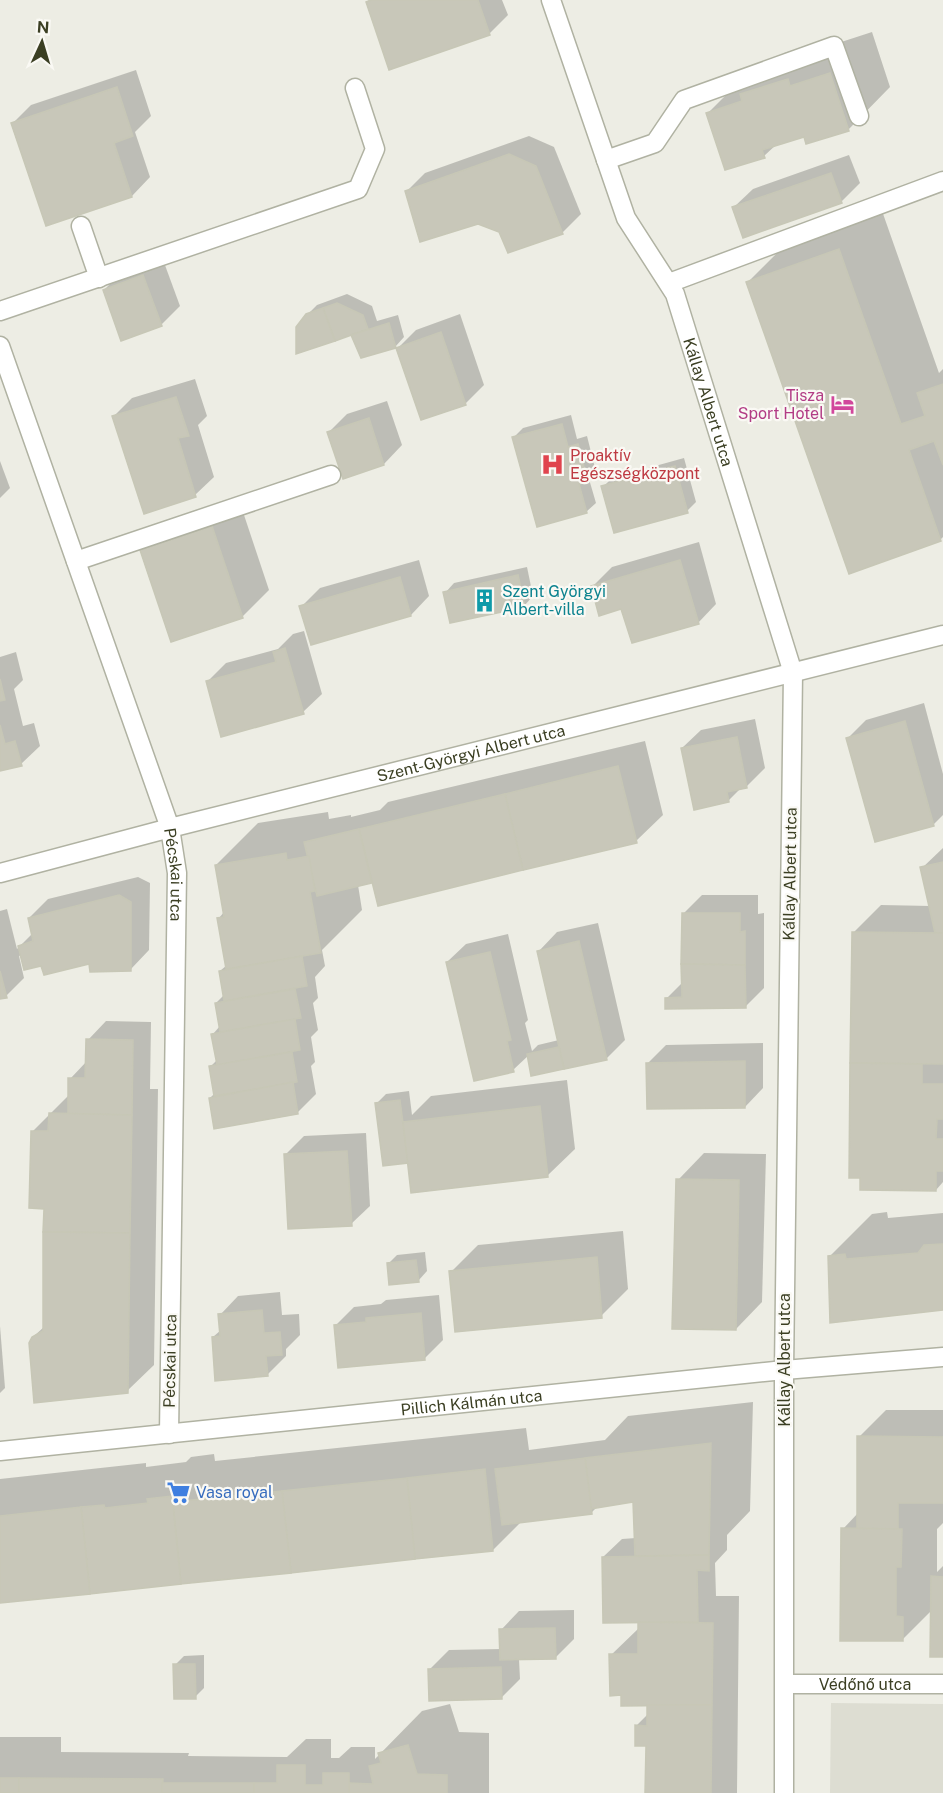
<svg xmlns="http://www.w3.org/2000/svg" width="943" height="1793" font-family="'Public Sans',sans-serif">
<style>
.built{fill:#ddddd2}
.shadow{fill:#0003}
.building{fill:#c8c7b9;stroke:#c7c7b6;stroke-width:1.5}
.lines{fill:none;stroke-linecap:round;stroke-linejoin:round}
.minor-casing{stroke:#b0b2a2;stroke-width:21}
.minor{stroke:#fff;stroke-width:18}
.labels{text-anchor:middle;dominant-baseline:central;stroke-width:4.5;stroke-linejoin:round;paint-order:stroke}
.hotel-label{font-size:16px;fill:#b23c85;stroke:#faf9f4;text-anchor:end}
.street-label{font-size:16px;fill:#3b3f23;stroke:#faf9f4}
.health-label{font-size:16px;fill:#be3a42;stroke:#faf9f4;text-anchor:start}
.culture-label{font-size:16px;fill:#0d838f;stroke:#faf9f4;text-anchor:start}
.shop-label{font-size:16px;fill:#366cbe;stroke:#faf9f4;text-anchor:start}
</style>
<rect width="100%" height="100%" fill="#edede4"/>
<polygon class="built" points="831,1703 943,1704 943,1793 830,1793"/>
<g class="shadow">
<polygon points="369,0 502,0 508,15 489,34 367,2"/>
<polygon points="872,32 890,87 848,130 805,135 777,144 764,156 708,113 750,71 773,64 784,53 830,38 832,45"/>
<polygon points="136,70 151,116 135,132 150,177 132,196 12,124 31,105"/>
<polygon points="529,136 554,147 581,214 562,233 500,231 406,192 425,173"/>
<polygon points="849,155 860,183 841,202 734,207 753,189"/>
<polygon points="881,208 939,373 943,369 943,537 940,540 748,282 790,240"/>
<polygon points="162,257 180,306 161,325 104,290 123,271"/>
<polygon points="347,294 372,306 377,321 398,315 404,337 395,347 352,333 307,315 317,305"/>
<polygon points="460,314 484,385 465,404 398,348 416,330"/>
<polygon points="195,379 207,416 198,425 214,477 195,495 113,417 132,398"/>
<polygon points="387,401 402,445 384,464 329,432 347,414"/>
<polygon points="571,415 577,439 587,436 596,472 589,479 596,503 586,512 514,437 523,428"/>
<polygon points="684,458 696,502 687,511 603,487 612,478"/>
<polygon points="0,461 10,488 0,498"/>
<polygon points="239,500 269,590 242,617 142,550 169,524"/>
<polygon points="699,542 716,604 698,623 622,607 593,586 612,567"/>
<polygon points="419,560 429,596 411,615 312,643 301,607 320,588"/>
<polygon points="527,567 533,596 524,606 445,593 454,583"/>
<polygon points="304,631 322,694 303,712 207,682 226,663 278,649 293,634"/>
<polygon points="16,652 23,680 14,689 23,726 34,723 40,746 21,764 0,770 0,657"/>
<polygon points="924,703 943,774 943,815 933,825 848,738 866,720"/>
<polygon points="755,719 765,768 747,786 741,788 728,801 682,748 701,730"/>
<polygon points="645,741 663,815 636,841 373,880 358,885 362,910 322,950 325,966 315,977 318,998 313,1003 318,1030 311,1037 315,1062 311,1066 316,1094 298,1112 210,1098 215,1093 211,1066 217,1060 213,1034 220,1026 216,1003 224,995 220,971 227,965 219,918 224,912 216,865 258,823 328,812 329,819 351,815 351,817 380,810 388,802"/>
<polygon points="943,848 943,1182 936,1190 862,1177 851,1177 854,932 881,905 931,906 922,868"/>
<polygon points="138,877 150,883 149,950 131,969 90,962 42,965 22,955 19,956 24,978 6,996 0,998 0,911 7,909 17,949 33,933 29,918 48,899"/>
<polygon points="702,895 758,895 758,914 764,913 764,988 745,1007 667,998 683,982 683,914"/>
<polygon points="598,923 625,1040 606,1059 529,1055 513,1070 447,962 466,944 508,934 528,1020 525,1023 532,1051 538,1045 559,1040 539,951 557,932"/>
<polygon points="106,1021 151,1022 150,1089 158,1089 154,1365 127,1391 33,1337 45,1326 45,1207 32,1132 70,1094 70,1079 87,1061 88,1040"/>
<polygon points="763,1043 763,1088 745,1107 648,1063 666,1045"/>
<polygon points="567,1080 575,1149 548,1175 412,1191 409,1161 377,1103 386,1094 409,1091 412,1115 431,1096"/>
<polygon points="366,1133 370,1206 351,1224 285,1155 304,1136"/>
<polygon points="704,1153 766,1154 762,1302 736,1329 678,1180"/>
<polygon points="887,1212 888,1218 943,1213 943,1309 830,1256 872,1214"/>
<polygon points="623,1231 628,1289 601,1316 451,1272 478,1245"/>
<polygon points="425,1252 427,1271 418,1281 388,1264 397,1255"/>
<polygon points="280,1292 282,1315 299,1314 300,1335 286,1349 286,1356 268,1374 213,1337 221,1330 220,1315 238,1296"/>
<polygon points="439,1295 443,1340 424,1359 335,1326 354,1307 381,1304 386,1300"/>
<polygon points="0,1326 5,1388 0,1393"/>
<polygon points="753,1402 750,1511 727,1535 727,1550 715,1563 716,1596 739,1596 737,1793 647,1793 647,1744 636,1726 648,1714 648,1704 623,1694 611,1655 639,1628 639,1621 603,1557 622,1539 636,1538 635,1500 598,1506 591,1513 521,1522 493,1550 0,1602 0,1479 146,1463 146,1467 186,1462 191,1457 214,1454 215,1461 526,1428 529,1450 605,1440 628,1416"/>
<polygon points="886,1410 943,1410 943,1523 937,1529 937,1572 943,1566 943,1656 932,1610 902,1640 843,1529 858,1513 859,1437"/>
<polygon points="574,1610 574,1639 555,1658 519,1659 520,1679 501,1698 430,1669 449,1650 501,1649 501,1630 519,1611"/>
<polygon points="204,1655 204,1688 195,1697 175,1665 184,1656"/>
<polygon points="450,1704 459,1732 489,1733 489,1793 0,1793 0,1737 61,1737 61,1752 189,1753 188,1756 287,1757 306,1739 331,1739 331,1758 339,1758 351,1747 375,1747 375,1759 422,1711"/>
</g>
<g class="building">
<polygon points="371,0 478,0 490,35 389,70 366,2"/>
<polygon points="830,73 849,131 806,144 804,137 762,150 765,158 725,170 706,113 742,101 740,94 788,79 790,86"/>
<polygon points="117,87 133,136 114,143 132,197 46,226 11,123"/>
<polygon points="509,154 536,166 563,234 508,253 499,232 478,224 420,242 405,191"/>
<polygon points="831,173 842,203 743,238 732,207"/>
<polygon points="839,249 901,424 925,416 917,393 943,384 943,465 934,441 909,450 941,541 849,574 746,282"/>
<polygon points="143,275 162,326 121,341 103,290"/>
<polygon points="337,303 363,315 368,329 335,341 323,308"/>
<polygon points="323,308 335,341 296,354 296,327 306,314"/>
<polygon points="389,323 396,348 361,358 351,335"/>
<polygon points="441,332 466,405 421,420 396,348"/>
<polygon points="176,397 189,436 178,438 196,497 144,514 112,416"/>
<polygon points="369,418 384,465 343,479 327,432"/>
<polygon points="562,424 568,447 578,444 588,482 579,484 587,513 537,527 512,437"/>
<polygon points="675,466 688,513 614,533 601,486"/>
<polygon points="212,526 243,618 171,642 140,550"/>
<polygon points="680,560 699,624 632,643 621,609 599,616 591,586"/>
<polygon points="518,575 525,607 450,623 443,592"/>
<polygon points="400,577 411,616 311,645 299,606"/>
<polygon points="285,648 304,714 221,737 206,681 276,662 273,652"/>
<polygon points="0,679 5,700 0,701"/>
<polygon points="905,721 934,826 875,842 846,738"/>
<polygon points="0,725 5,744 15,741 22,766 0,771"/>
<polygon points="737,737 747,788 727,792 729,802 694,810 681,748"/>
<polygon points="618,766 637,843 523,870 505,794"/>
<polygon points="505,794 523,870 378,906 359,829"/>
<polygon points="359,829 372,883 317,896 304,842"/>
<polygon points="286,853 287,860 309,856 315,891 310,892 321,953 226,969 217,918 224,917 215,865"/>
<polygon points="943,862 943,933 935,933 920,867"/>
<polygon points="119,895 131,902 131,971 90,972 89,964 44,975 41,966 24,970 18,946 33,941 28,918"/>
<polygon points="682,913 740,913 740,932 745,931 745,965 681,964"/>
<polygon points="852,932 943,933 943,1064 850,1063"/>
<polygon points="579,941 607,1060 564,1069 537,951"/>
<polygon points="490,952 511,1040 507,1041 514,1072 474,1081 446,962"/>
<polygon points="302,956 307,986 224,1001 219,971"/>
<polygon points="681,964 745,965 746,1008 665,1009 665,998 682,997"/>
<polygon points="0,971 7,998 0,999"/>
<polygon points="295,989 301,1018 220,1032 215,1003"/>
<polygon points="295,1019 300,1050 217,1065 211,1034"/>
<polygon points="86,1039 133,1040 132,1115 68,1114 68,1078 85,1078"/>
<polygon points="559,1047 564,1069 531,1076 527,1054"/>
<polygon points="292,1052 297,1082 214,1096 209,1066"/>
<polygon points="745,1061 745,1108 647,1109 646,1063"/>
<polygon points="850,1063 922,1064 922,1084 943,1084 943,1119 937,1119 936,1139 943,1139 943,1171 936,1171 936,1191 860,1190 860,1178 849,1178"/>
<polygon points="293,1082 298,1114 214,1129 209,1098"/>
<polygon points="400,1100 408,1163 383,1166 375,1103"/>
<polygon points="540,1106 548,1177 411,1193 403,1122"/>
<polygon points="49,1113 132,1115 130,1233 43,1232 44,1209 29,1208 31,1131 48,1131"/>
<polygon points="347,1151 352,1226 288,1229 284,1154"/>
<polygon points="676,1179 739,1180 736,1330 672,1329"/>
<polygon points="43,1232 130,1233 128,1393 34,1403 29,1343 32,1337 43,1331"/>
<polygon points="943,1244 943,1310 830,1323 828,1256 845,1254 846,1259 918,1253 924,1245"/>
<polygon points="597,1257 602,1318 455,1332 449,1271"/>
<polygon points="416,1260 419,1282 389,1285 387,1263"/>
<polygon points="262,1310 264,1333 280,1332 282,1355 266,1356 268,1376 215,1381 212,1337 220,1336 218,1314"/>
<polygon points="421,1313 425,1360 338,1368 334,1325 366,1322 366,1318"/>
<polygon points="857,1436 943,1437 943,1503 898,1503 898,1529 857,1529"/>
<polygon points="711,1443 709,1555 635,1556 633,1502 591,1509 585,1458"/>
<polygon points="585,1458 592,1514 502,1525 495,1469"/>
<polygon points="485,1469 493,1551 415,1559 407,1478"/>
<polygon points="407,1478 415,1559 291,1573 282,1491"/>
<polygon points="282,1491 291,1573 181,1584 173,1502"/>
<polygon points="172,1496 181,1584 90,1594 81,1507 104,1505 105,1508 148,1503 147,1499"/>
<polygon points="81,1507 90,1594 0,1603 0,1516"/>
<polygon points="841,1528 902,1529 901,1567 896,1567 896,1616 903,1617 903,1641 840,1641"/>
<polygon points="709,1555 709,1571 697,1570 698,1622 603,1623 602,1557"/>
<polygon points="931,1576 943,1577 943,1657 930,1657"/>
<polygon points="638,1622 713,1623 712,1705 621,1706 621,1695 610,1696 609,1654 638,1654"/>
<polygon points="555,1628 556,1659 500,1660 499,1629"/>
<polygon points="173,1664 195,1664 196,1699 174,1699"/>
<polygon points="501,1667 502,1699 429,1701 428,1669"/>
<polygon points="647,1705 712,1705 711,1793 645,1793 646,1746 635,1746 635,1725 647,1726"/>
<polygon points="408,1745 417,1774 447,1775 447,1793 349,1793 349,1783 373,1784 369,1766 381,1763 378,1753"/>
<polygon points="277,1765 305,1765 305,1785 323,1785 323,1773 349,1773 349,1793 254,1793 254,1783 277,1783"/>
<rect x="0" y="1778" width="19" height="15"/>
<polygon points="19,1778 163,1779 162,1793 19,1793"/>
<rect x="162" y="1783" width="92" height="10"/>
</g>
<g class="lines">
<defs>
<g id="minor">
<path id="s1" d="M551 0 626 218 675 294 793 673 784 1370V1793"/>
<polyline points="606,160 655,143 684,100 834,46 859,116"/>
<polyline points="81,226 99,278"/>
<polyline points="669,283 943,181"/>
<polyline points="0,311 358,189 375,149 355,88"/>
<path id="s2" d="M0 346 170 828 177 873 169 1434"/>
<polyline points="76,561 331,475"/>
<path id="s3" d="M0 873 170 828 943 635"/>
<path id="s4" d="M0 1451 784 1370 943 1357"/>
<path id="s5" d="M785 1684H943"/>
</g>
</defs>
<use href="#minor" class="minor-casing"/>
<use href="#minor" class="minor"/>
</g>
<defs>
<symbol id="hotel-bare" viewBox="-9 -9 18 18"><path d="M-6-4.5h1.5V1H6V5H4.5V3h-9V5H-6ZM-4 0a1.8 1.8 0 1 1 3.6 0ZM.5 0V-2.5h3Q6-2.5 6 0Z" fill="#d1479c" stroke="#faf9f4" stroke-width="2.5" paint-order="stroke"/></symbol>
<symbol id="hospital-bare" viewBox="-9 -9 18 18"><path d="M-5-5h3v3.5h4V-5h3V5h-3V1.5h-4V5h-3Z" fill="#e0444e" stroke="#faf9f4" stroke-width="2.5" paint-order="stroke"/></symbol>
<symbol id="building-bare" viewBox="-9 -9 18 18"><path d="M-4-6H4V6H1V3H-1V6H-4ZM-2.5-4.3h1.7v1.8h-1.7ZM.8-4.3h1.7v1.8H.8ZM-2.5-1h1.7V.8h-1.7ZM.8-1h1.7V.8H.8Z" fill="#0f9aa8" stroke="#faf9f4" stroke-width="2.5" paint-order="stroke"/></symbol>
<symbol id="supermarket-bare" viewBox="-9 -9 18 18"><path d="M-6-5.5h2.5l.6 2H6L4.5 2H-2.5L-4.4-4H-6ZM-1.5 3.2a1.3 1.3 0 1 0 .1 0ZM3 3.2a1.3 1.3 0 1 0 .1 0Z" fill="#3f7fe0" stroke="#faf9f4" stroke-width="2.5" paint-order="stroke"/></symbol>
</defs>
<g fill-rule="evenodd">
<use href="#hotel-bare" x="826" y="388" width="33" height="33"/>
<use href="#hospital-bare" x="536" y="448" width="33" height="33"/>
<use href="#building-bare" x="468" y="584" width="33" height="33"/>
<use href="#supermarket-bare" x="162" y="1476" width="33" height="33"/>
</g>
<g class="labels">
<g class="hotel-label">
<text x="824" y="395">Tisza<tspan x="824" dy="18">Sport Hotel</tspan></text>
</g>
<g class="street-label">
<text stroke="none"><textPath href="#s1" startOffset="434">Kállay Albert utca</textPath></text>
<text stroke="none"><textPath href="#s3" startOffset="486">Szent-Györgyi Albert utca</textPath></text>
<text transform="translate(790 874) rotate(-89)">Kállay Albert utca</text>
<text stroke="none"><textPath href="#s2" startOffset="558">Pécskai utca</textPath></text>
<text transform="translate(784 1360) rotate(-90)">Kállay Albert utca</text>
<text transform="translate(170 1361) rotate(-89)">Pécskai utca</text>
<text stroke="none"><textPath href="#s4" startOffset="474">Pillich Kálmán utca</textPath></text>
<text stroke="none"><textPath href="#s5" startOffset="80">Védőnő utca</textPath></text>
</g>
<g class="health-label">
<text x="570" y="455">Proaktív<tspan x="570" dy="18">Egészségközpont</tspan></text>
</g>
<g class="culture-label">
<text x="502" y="591">Szent Györgyi<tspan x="502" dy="18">Albert-villa</tspan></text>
</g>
<g class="shop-label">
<text x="196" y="1492">Vasa royal</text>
</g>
</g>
<g transform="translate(42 42) rotate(4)" stroke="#faf9f4" stroke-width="4.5" paint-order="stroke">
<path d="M0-4.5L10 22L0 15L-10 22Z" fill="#3b3f23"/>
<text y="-9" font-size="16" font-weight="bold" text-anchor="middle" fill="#3b3f23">N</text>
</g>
</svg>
